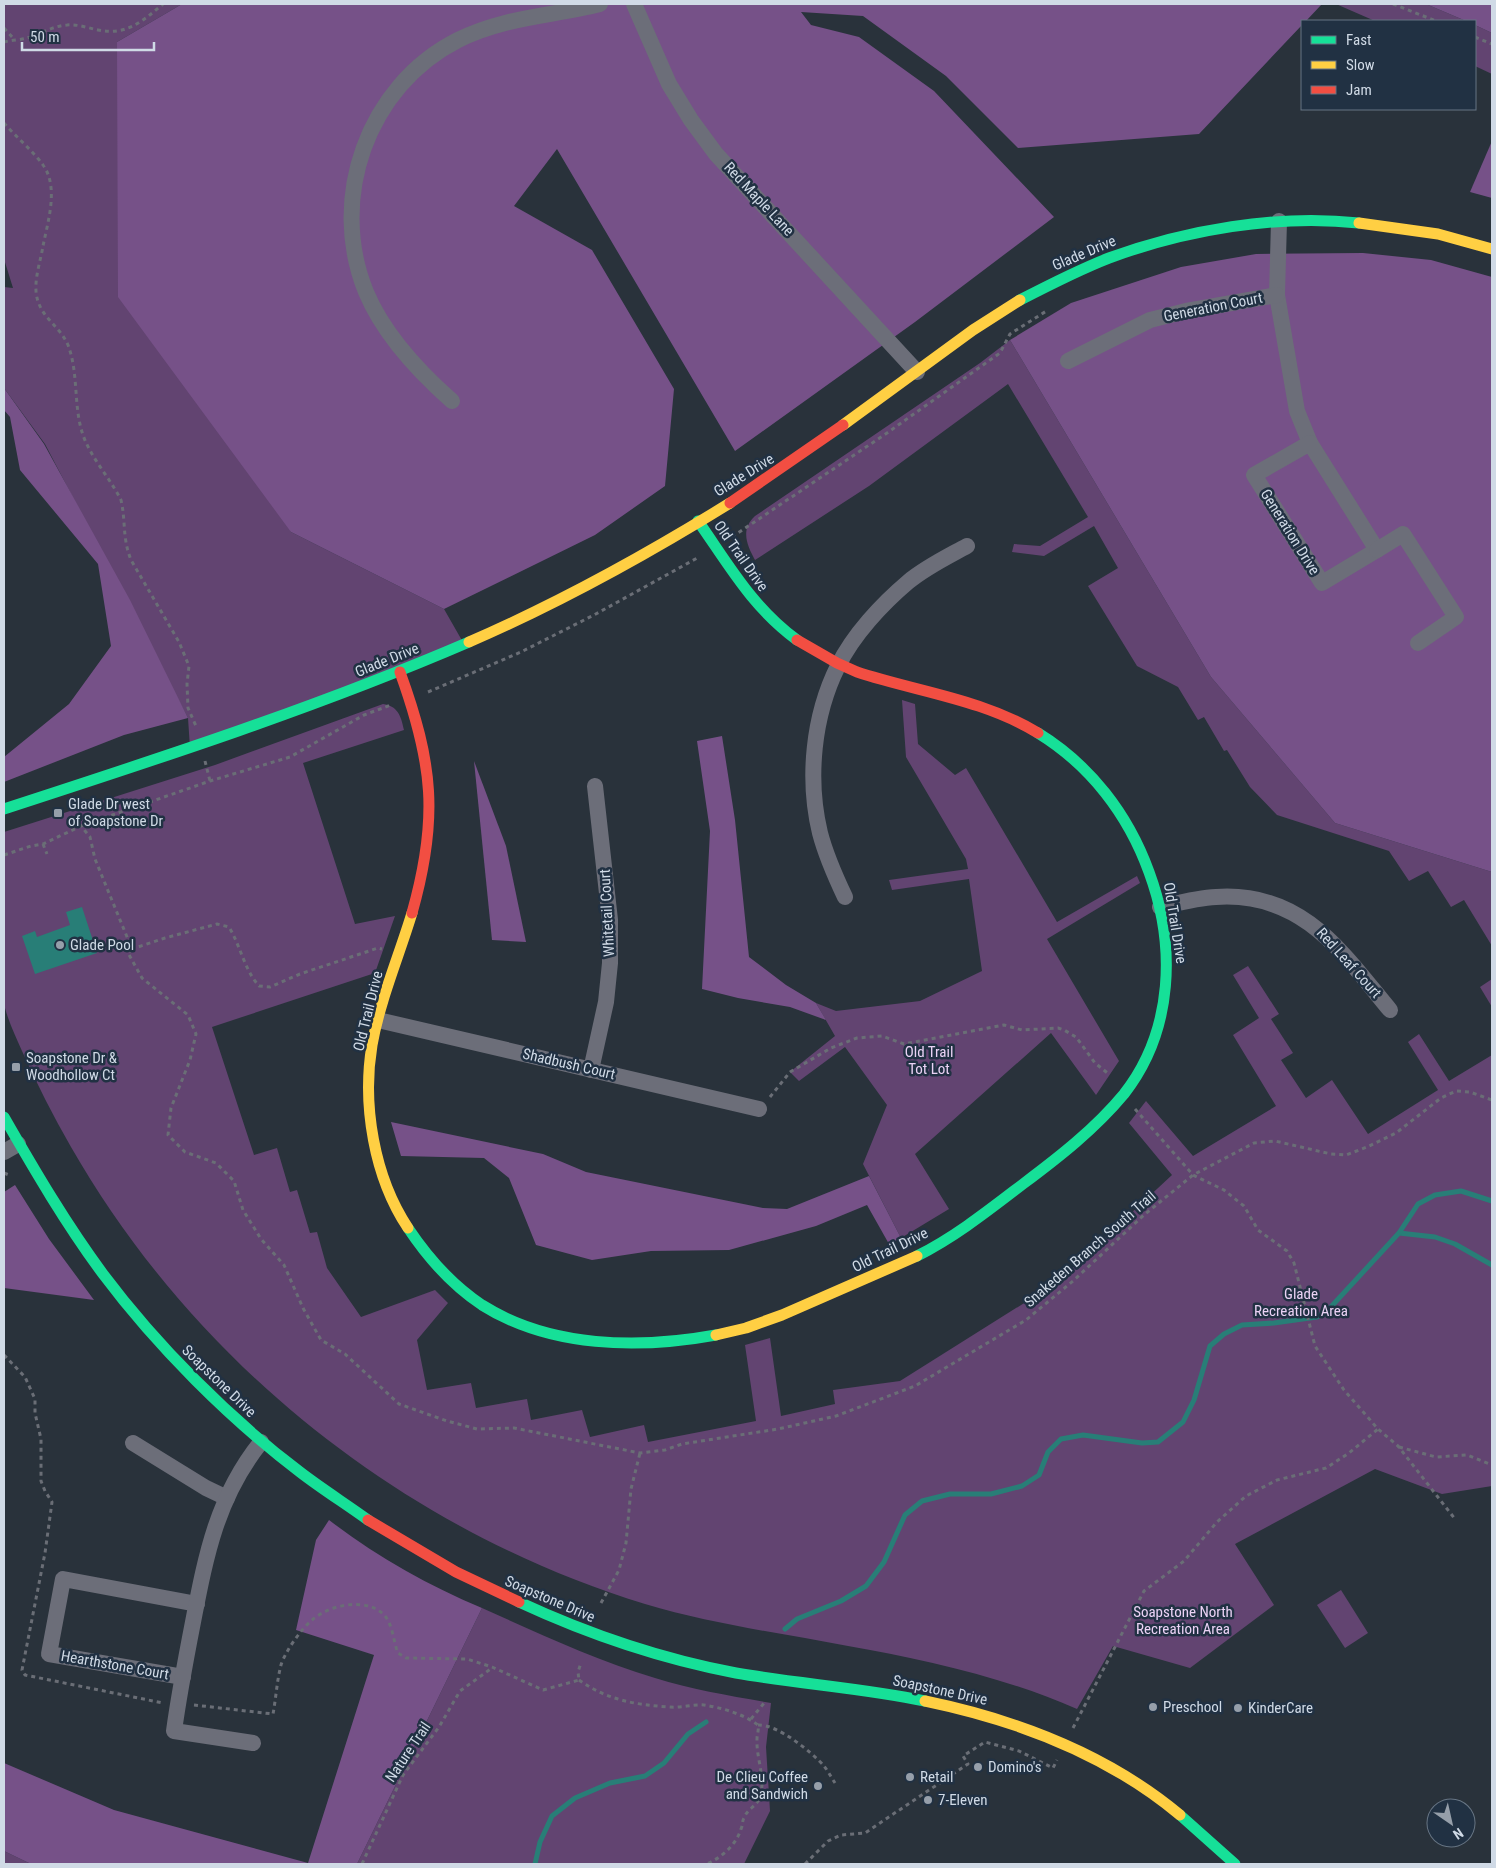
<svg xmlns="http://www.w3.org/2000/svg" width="1496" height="1868" font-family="'Roboto Condensed',sans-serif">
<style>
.green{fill:#624471}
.forest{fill:#765188}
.water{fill:#287e77}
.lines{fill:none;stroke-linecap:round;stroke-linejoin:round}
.stream{stroke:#287e77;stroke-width:5}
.path{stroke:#6a6e76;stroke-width:3;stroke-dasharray:4 4;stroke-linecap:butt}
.street{stroke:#6c6e79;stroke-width:16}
.fast{stroke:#16e098;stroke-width:11}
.slow{stroke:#ffcf43;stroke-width:11}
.jam{stroke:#f24e42;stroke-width:11}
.poi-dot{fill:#969faa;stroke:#213143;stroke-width:2}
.labels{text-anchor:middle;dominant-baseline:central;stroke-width:5;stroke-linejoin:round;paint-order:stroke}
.street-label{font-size:15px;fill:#d0dae6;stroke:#213143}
.poi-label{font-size:15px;fill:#d0dae6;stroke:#213143;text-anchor:start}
.park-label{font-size:15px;fill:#ebd2f5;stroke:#213143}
</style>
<rect width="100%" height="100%" fill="#29323b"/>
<g class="green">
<polygon points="4,4 182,4 117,42 291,532 444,609 464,644 190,748 188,718 45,444 4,388 4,287 13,288 4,259"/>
<polygon points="1336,4 1426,4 1466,21 1375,21"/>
<polygon points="1475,25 1492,33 1492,74 1475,66"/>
<path d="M1010 340 1211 677 1335 823 1492 872V946L1464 900 1451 907 1428 871 1409 881 1389 851 1277 815 1250 787 1227 750 1224 751 1204 717 1198 720 1178 687 1137 666 1088 586 1118 568 1094 526 1044 556 1012 552 1014 544 1040 546 1088 517 1008 384 869 486 755 560C747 545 740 530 755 516L980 363Z"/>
<polygon points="902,700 915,704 918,744 955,775 966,768 1057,922 1137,876 1140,883 1047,939 1119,1061 1096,1095 1051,1033 915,1154 949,1209 901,1238 863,1164 887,1105 845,1047 799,1081 790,1072 835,1036 816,1003 836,1011 920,1001 982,971 969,879 892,890 889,880 968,869 966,859 906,757"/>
<path d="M383 704C398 706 401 716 404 730L303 763 355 924 395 916 375 973 212 1027 254 1155 277 1148 290 1192 297 1190 310 1233 317 1232 327 1268 361 1317 435 1290 448 1303 417 1340 427 1390 471 1383 476 1408 527 1399 531 1420 582 1410 590 1437 644 1425 648 1442 756 1421 745 1345 770 1338 781 1416 835 1404 833 1390 900 1381 1056 1283 1172 1175 1129 1123 1146 1101 1193 1156 1276 1106 1233 1035 1259 1018 1233 975 1248 966 1279 1014 1271 1019 1293 1053 1281 1060 1306 1098 1332 1080 1368 1134 1438 1090 1408 1042 1419 1034 1449 1081 1492 1055V1486L1442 1494 1375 1469 1235 1544 1274 1605 1190 1668 1113 1646 1077 1709C1007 1678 923 1659 848 1646 780 1633 712 1624 645 1604 404 1530 196 1365 71 1147 53 1116 37 1084 22 1051 16 1037 9 1023 5 1008 1 992 4 972 4 955 4 914 4 873 4 832L215 765Z"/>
<polygon points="1492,979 1492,1007 1480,987"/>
<polygon points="1341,1590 1368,1633 1345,1648 1317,1605"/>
<path d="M482 1608C538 1633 595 1660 655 1678 693 1690 732 1696 771 1703L766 1747 770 1811 744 1864H357Z"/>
<polygon points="4,1851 31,1864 4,1864"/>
</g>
<g class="forest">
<polygon points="182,4 1322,4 1306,21 1302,21 1302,25 1199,134 1018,148 946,76 863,16 801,12 811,25 859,37 934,91 1054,217 915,322 735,451 557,149 514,206 592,250 674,389 665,486 595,535 444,609 291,532 118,297 117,42"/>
<polygon points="1426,4 1492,4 1492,33 1475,25 1475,21 1466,21"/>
<polygon points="1492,141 1492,198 1470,192"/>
<polygon points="1363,253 1431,260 1492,277 1492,872 1335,823 1211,677 1010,340 1071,303 1181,267 1256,254"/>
<polygon points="4,388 44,444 130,600 188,718 124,735 4,782 4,757 69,704 111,646 98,564 20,470 10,417 4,410"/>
<polygon points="722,736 735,820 749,957 786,985 816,1003 826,1020 790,1007 738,998 702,989 710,831 697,741"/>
<polygon points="474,761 506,846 526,942 492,940"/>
<polygon points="391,1122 543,1154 586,1172 763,1208 787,1209 869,1176 901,1238 889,1244 867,1205 816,1226 729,1250 651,1251 592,1260 536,1245 509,1178 484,1158 401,1156"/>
<polygon points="15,1185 49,1239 94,1300 4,1288 4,1192"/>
<path d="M329 1520C376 1556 427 1585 482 1608L357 1864H31L4 1851V1763L114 1810 308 1863 374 1655 296 1630 316 1540Z"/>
</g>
<polygon class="water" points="82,907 97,953 35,974 22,936 35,931 37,937 70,925 66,912"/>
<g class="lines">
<g class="stream">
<polyline points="1399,1233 1435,1237 1455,1244 1492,1265"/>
<polyline points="785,1629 797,1619 841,1601 866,1586 884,1562 905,1515 922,1501 950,1494 991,1494 1022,1486 1039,1475 1048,1452 1061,1439 1083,1435 1142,1443 1158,1442 1183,1422 1194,1400 1210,1346 1224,1334 1242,1325 1274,1323 1317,1317 1329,1309 1399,1233 1418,1204 1435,1195 1461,1191 1492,1201"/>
<polyline points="535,1864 540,1842 552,1816 575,1798 610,1783 645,1776 664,1763 688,1734 706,1722"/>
</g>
<g class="path">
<polyline points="1393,4 1436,21"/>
<polyline points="4,28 14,39"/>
<polyline points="1475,37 1492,44"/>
<path d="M4 42C11 40 20 40 27 38 41 34 52 26 67 25 78 24 88 28 98 30 126 36 143 21 163 4"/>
<path d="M4 123C15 136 33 151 43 165 59 187 48 221 43 246 41 259 35 276 36 291 38 317 59 324 68 345 79 374 73 406 83 435 91 458 110 478 121 500 126 522 122 537 131 560L179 642 189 666 187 684 188 708 196 726"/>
<polyline points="732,537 887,433 1000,353 1010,334 1048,310"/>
<polyline points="428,692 521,652 594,615 699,557"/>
<polyline points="205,761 210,781"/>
<polyline points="81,826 210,781 290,757 364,715 391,705"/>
<polyline points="43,844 47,854"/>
<path d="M4 855 31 846 43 844 81 826 90 837 95 859 132 949 165 938 217 924 229 927C241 947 244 969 259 986L270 987 300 974 378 948 382 949"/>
<polyline points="132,949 128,953 142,978 188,1015 196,1034 190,1060 171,1108 168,1135 185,1152 216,1163 234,1181 243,1210 261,1239 284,1265 303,1308 321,1340 345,1354 399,1404 447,1421 477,1429 514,1428 640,1453 665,1450 682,1444 778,1429 836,1416 915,1386 1026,1320 1073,1281 1144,1215 1193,1175 1254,1143 1275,1141 1331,1154 1346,1155 1367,1147 1396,1133 1441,1098 1456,1091 1470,1092 1492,1100"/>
<polyline points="770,1097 790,1072 831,1048 857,1038 882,1036 904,1044 1004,1025 1022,1030 1058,1028 1064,1030 1076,1037 1095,1063 1110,1075"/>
<polyline points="1135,1109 1193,1175 1224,1190 1244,1206 1258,1230 1287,1251 1294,1263 1315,1346 1344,1390 1378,1429 1398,1446 1455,1519"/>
<polyline points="4,1173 9,1175"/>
<polyline points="4,1355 25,1377 35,1399 35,1413 41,1439 41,1481 45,1491 52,1502 45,1553 22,1670 25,1675 163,1703"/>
<polyline points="1399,1447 1436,1457 1467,1455 1492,1465"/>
<polyline points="601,1603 619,1570 626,1543 631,1489 640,1453"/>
<path d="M579 1680C607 1700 636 1705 670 1707 681 1708 693 1704 704 1705 723 1708 743 1714 758 1725 759 1731 757 1734 757 1739 756 1758 766 1778 760 1797 757 1806 747 1809 744 1818 742 1821 743 1825 741 1829 736 1845 722 1857 707 1864"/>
<path d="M194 1705 273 1714C276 1698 277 1680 281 1665 285 1652 301 1629 312 1620 329 1605 365 1597 383 1614 393 1623 393 1641 398 1653L406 1658 467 1659 492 1667 543 1690 579 1680 578 1672 581 1663"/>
<polyline points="751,1719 765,1702"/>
<path d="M758 1725C777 1724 812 1752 824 1766 828 1771 831 1777 835 1783"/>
<polyline points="1073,1728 1144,1591 1184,1561 1217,1522 1246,1496 1277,1480 1326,1468 1349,1453 1378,1429"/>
<polyline points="362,1864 403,1775 439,1727 460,1691 492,1668"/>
<polyline points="805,1864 828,1841 841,1835 865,1833 968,1764 963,1756 985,1742 1019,1751 1053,1768 1057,1760"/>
</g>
<g class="street">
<polyline points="634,4 669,84 691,120 716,154 917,372"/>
<polyline points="1279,221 1277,295 1297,411 1310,443"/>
<polyline points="1068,361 1150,320 1186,311 1277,295"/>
<path d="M452 401C418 371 384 335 366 292 328 199 367 86 458 40 503 17 553 16 600 4"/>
<polygon points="1310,443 1377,550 1322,583 1254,475"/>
<polyline points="1377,550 1403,534 1456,617 1418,643"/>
<path d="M845 897C835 876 826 856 820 833 807 779 813 716 838 666 853 635 882 604 908 582 926 567 947 557 967 546"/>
<path d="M1160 907C1178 903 1197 898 1216 897 1302 891 1342 952 1390 1010"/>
<polyline points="378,1020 759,1109"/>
<polyline points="591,1070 606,1002 610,963 610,920 595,786"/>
<polyline points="4,1152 18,1144"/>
<polyline points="133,1443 206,1488 227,1498"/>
<polyline points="183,1677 49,1654 63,1579 197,1604"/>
<path d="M253 1743 174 1731C179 1694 186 1658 193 1622 206 1555 217 1497 261 1442"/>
</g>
<g class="fast">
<path d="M1020 300C1049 285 1078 270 1109 258 1185 230 1277 214 1359 223"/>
<path d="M698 521C729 565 752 607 797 640"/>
<path d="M4 809C161 758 318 707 469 642"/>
<path d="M4 1117C35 1171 66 1224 103 1274 157 1346 229 1418 300 1472 322 1489 346 1504 368 1520"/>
<path d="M408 1228C428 1258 452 1285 482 1305 550 1348 639 1349 716 1335"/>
<path d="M917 1256C955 1237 989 1210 1023 1184 1059 1157 1095 1129 1124 1094 1174 1030 1176 945 1149 872 1128 814 1090 765 1038 733"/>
<path d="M519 1602C588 1634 662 1659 736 1673 799 1684 863 1688 925 1701"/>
<polyline points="1180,1815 1235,1864"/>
</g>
<g class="slow">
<polyline points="1359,223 1438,234 1492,249"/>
<polyline points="843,425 973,330 1020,300"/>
<path d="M469 642C559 603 646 555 730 503"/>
<path d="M408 1228C374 1177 362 1105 372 1045 380 1000 399 956 412 913"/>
<polyline points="716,1335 746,1328 782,1315 917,1256"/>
<path d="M925 1701C1017 1720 1107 1754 1180 1815"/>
</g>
<g class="jam">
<polyline points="730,503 843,425"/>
<path d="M797 640 837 663 857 672C918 692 982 699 1038 733"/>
<path d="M400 672C433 763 439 818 412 913"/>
<polyline points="368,1520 456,1572 519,1602"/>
</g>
</g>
<g class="poi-dot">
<rect x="53" y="808" width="10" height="10" rx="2.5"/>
<circle cx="60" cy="945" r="5"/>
<rect x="11" y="1062" width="10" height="10" rx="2.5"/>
<circle cx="1153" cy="1707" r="5"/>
<circle cx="1238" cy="1708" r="5"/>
<circle cx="978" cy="1767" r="5"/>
<circle cx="910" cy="1777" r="5"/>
<circle cx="818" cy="1786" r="5"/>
<circle cx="928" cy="1800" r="5"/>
</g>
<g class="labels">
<g class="street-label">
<text transform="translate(759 199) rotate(47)">Red Maple Lane</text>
<text transform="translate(1084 253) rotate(-23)">Glade Drive</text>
<text transform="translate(1213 307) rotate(-11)">Generation Court</text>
<text transform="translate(744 475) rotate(-32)">Glade Drive</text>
<text transform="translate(1290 532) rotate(58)">Generation Drive</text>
<text transform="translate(741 556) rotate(55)">Old Trail Drive</text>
<text transform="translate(387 660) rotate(-22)">Glade Drive</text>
<text transform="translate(607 913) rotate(-93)">Whitetail Court</text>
<text transform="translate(1175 923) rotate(81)">Old Trail Drive</text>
<text transform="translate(1349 963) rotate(48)">Red Leaf Court</text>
<text transform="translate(368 1011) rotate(-76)">Old Trail Drive</text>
<text transform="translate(569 1064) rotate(13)">Shadbush Court</text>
<text transform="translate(1090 1249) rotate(-41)">Snakeden Branch South Trail</text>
<text transform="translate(890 1250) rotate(-26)">Old Trail Drive</text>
<text transform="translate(219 1381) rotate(44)">Soapstone Drive</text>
<text transform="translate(550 1599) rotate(23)">Soapstone Drive</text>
<text transform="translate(115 1665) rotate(10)">Hearthstone Court</text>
<text transform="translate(940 1690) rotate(12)">Soapstone Drive</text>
<text transform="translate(408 1752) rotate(-56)">Nature Trail</text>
</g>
<g class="poi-label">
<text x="68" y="804">Glade Dr west<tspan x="68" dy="17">of Soapstone Dr</tspan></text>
<text x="70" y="945">Glade Pool</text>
<text x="26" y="1058">Soapstone Dr &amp;<tspan x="26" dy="17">Woodhollow Ct</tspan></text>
<text x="1163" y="1707">Preschool</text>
<text x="1248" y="1708">KinderCare</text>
<text x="988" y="1767">Domino's</text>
<text x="808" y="1777" text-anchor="end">De Clieu Coffee<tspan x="808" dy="17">and Sandwich</tspan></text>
<text x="920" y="1777">Retail</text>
<text x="938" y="1800">7-Eleven</text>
</g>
<g class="park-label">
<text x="929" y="1052">Old Trail<tspan x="929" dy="17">Tot Lot</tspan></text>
<text x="1301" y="1294">Glade<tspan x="1301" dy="17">Recreation Area</tspan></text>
<text x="1183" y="1612">Soapstone North<tspan x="1183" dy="17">Recreation Area</tspan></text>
</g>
</g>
<rect width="1496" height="1868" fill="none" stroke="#d0dae6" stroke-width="10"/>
<rect x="1301" y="20" width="175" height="90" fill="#213143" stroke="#677584"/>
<rect x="1311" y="36" width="25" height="8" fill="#16e098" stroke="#677584"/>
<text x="1346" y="45" font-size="15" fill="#d0dae6">Fast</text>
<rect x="1311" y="61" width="25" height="8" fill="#ffcf43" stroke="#677584"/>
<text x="1346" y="70" font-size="15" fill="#d0dae6">Slow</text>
<rect x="1311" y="86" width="25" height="8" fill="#f24e42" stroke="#677584"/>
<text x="1346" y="95" font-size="15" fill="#d0dae6">Jam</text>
<g transform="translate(1451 1823) rotate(146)"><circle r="24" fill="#213143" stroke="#677584"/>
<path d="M0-4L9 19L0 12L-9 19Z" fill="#969faa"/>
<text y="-8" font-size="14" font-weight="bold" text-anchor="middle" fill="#d0dae6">N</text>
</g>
<path d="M22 42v8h132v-8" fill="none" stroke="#d0dae6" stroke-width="2.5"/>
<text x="30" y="42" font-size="15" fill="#d0dae6" stroke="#213143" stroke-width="4" paint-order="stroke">50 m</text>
</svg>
